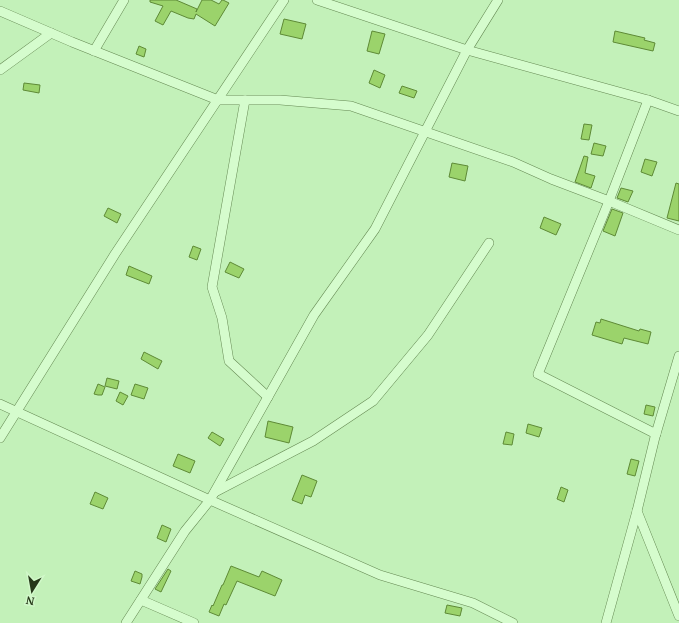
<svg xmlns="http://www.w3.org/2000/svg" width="679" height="623" font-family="'PT Serif',serif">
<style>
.building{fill:#9bd36b;stroke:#5e8a36}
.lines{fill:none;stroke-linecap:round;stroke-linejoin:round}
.minor-casing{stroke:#658953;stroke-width:10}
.minor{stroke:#d5fccd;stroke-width:9}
</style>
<rect width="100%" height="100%" fill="#c3f1b9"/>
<g class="building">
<polygon points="150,0 176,0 197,9 196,12 202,0 211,0 219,4 222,0 223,0 229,3 215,26 196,14 194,19 188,18 171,11 163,25 155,21 163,6 150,2"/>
<polygon points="284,19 306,24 302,39 280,34"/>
<polygon points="372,31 385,34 379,54 367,51"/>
<polygon points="615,31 645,38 644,40 655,43 653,51 613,42"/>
<polygon points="139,46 146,49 144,57 136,54"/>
<polygon points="374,70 385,75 380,88 369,83"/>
<polygon points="24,83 40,85 39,93 23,90"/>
<polygon points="402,86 417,91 414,98 399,93"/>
<polygon points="584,124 592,125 589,140 581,139"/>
<polygon points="594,143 606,146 603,156 591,154"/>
<polygon points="584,156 588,157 585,173 595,176 591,188 575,182"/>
<polygon points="645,159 657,162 652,176 641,172"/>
<polygon points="452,163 468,166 465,181 449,177"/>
<polygon points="676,183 679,184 679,221 667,218"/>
<polygon points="621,188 633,191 628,202 617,198"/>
<polygon points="108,208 121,214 117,223 104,216"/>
<polygon points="612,209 623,213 615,236 603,231"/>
<polygon points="544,217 561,224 556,235 540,228"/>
<polygon points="193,246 201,249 197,260 189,257"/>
<polygon points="230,262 244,269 239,278 225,272"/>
<polygon points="129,266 152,276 149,284 126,275"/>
<polygon points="601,319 639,331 640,329 651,332 648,344 624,338 622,344 592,335 596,322 600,323"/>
<polygon points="144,352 162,361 158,369 141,359"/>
<polygon points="107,378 119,381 117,389 105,386"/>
<polygon points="98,384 105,387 102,395 98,395 94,394"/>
<polygon points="135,384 148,388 144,399 131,395"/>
<polygon points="120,392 128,396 123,405 116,401"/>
<polygon points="646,405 655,407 653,416 644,414"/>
<polygon points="268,421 293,427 289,443 265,437"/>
<polygon points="528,424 542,428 539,437 526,433"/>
<polygon points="212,432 224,439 220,446 208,438"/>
<polygon points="506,432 514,434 512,445 503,444"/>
<polygon points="178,454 195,461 190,473 173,466"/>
<polygon points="631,459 639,461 635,476 627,474"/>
<polygon points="302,475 317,481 311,497 305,495 302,504 292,500"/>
<polygon points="561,487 568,490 564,502 557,499"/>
<polygon points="95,492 108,498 103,509 90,504"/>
<polygon points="162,525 171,529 166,542 157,538"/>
<polygon points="231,566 259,577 262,571 282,580 275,596 237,581 226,605 224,604 219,616 209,612 212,605 213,606 222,585 223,585"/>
<polygon points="168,569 171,571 161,592 155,589"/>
<polygon points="135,571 142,574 142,577 140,584 131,581"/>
<polygon points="447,605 462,608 460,616 445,613"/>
</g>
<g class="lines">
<defs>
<g id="minor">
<polyline points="317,0 467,50 648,100 679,111"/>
<polyline points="0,11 72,42 218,100 280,100 351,106 513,162 551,179 609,201 679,230"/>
<polyline points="94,51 124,0"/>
<polyline points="0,70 51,33"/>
<polyline points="245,100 212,287 222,318 229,361 268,397"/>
<polyline points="648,100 609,201 538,374 656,434"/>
<polyline points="0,404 210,500 380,575 473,603 513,623"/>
<polyline points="0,438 115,254 284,0"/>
<polyline points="215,492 313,441 373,401 428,335 489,243"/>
<polyline points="637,511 679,616"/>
<polyline points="141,600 194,623"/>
<polyline points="126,623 185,531 210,500 314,315 375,229 467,50 498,0"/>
<polyline points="606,623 637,511 655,437 679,356"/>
</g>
</defs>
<use href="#minor" class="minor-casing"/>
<use href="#minor" class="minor"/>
</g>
<g transform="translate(32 591) rotate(191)" stroke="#d1f8c9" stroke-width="3" paint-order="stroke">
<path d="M0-3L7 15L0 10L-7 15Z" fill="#253719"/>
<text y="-6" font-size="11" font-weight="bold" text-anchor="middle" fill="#253719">N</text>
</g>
</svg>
